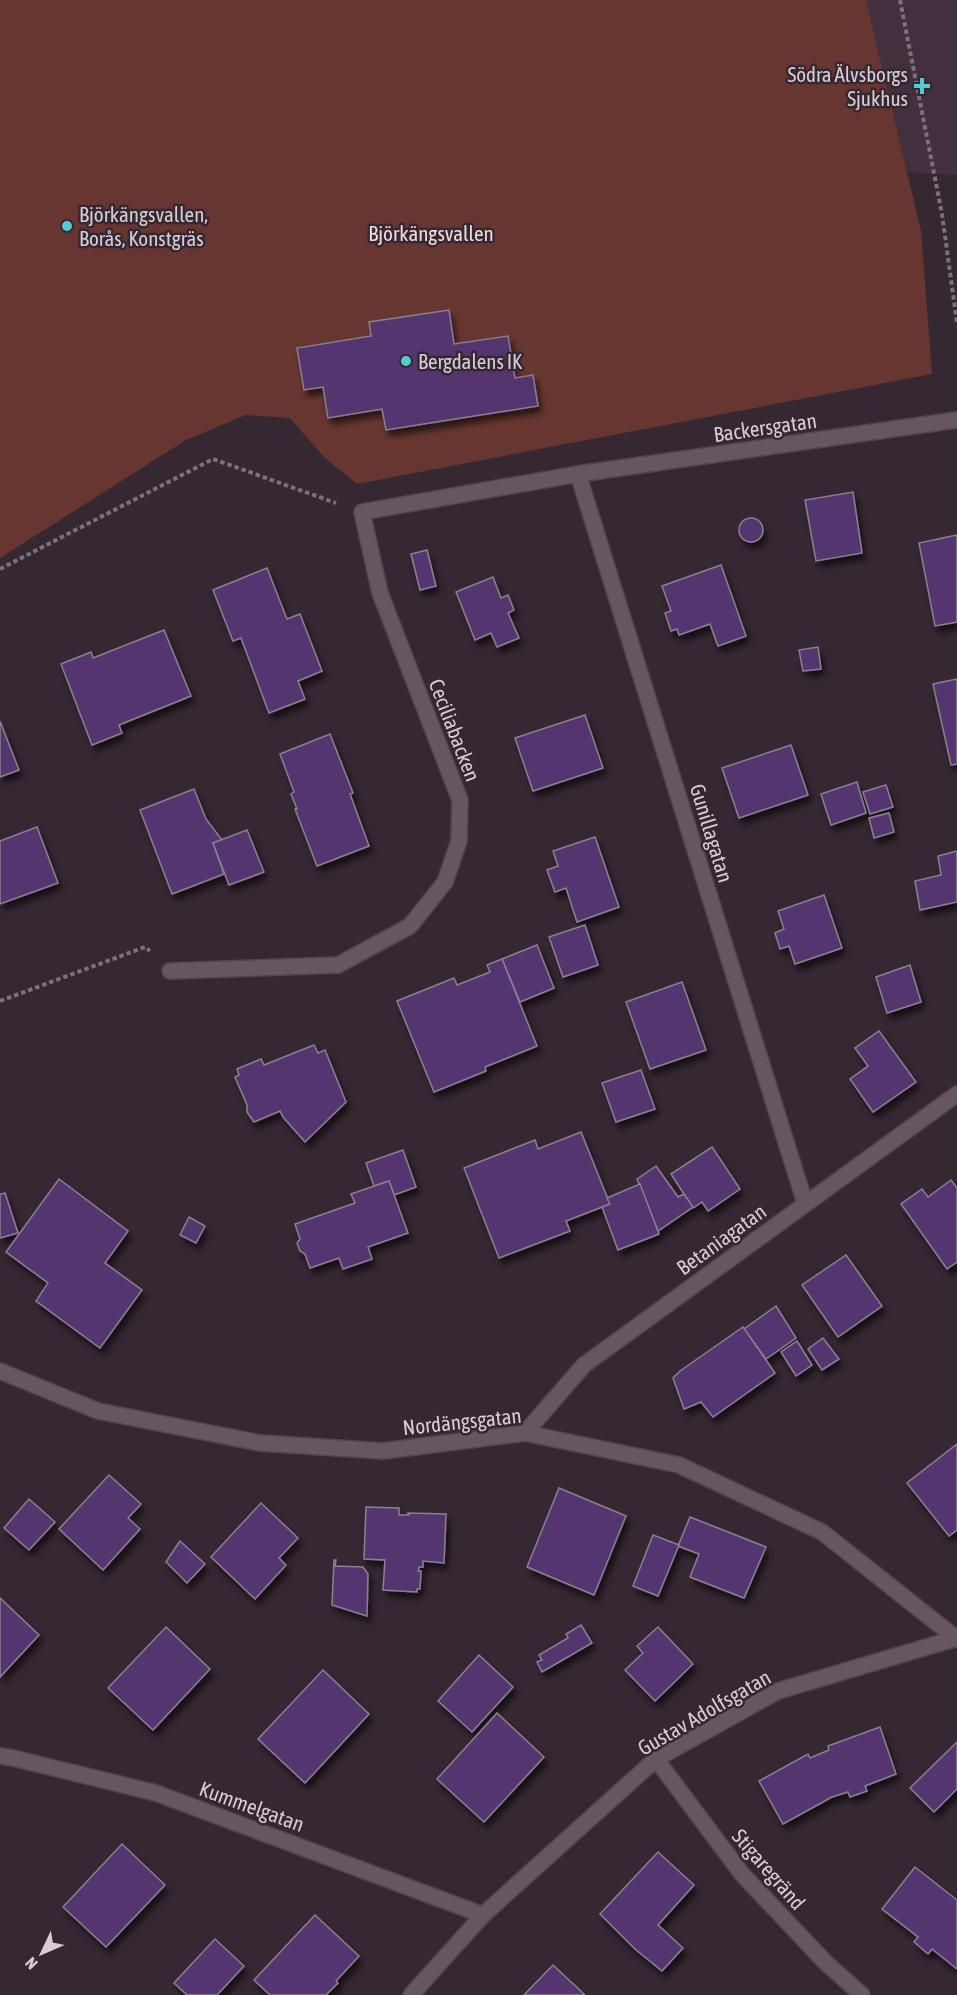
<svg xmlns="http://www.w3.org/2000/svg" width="957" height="1995" font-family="'Asap Condensed',sans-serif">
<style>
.built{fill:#43303f}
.green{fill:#683630}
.building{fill:#55366f;stroke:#888091;stroke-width:1.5;filter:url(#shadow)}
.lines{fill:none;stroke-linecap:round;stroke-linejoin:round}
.minor-casing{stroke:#51464e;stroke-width:18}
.path{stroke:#7c7079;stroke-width:4;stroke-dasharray:4.5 3;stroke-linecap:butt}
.minor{stroke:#655661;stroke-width:15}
.poi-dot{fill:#51ccd2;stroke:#362833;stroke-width:2}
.labels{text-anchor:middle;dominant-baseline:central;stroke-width:5;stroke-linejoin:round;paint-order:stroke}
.poi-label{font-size:21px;fill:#d7ced5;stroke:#362833;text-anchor:start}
.park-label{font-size:21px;fill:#f1dbd7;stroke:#362833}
.street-label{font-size:21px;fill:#d7ced5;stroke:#362833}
</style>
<defs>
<filter id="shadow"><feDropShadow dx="3.5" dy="6" stdDeviation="3" flood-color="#0009"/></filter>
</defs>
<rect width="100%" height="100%" fill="#362833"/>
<polygon class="built" points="866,0 957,0 957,175 907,172"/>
<polygon class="green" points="0,0 866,0 921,231 932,374 357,484 324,457 290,418 246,415 186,440 0,558"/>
<g class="building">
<polygon points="449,310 454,344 508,336 515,378 533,375 538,406 386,430 382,409 328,418 323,387 304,390 297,348 371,336 369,322"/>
<polygon points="853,492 862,553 816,561 805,500"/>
<circle cx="751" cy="530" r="12"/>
<polygon points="957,535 957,622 935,626 919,543"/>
<polygon points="427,550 436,586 420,590 411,554"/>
<polygon points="721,565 746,636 718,646 710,624 679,635 677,629 671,631 665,613 671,611 662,586"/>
<polygon points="267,568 287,619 300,614 322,671 298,681 305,699 269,713 241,638 233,641 213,590"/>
<polygon points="493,577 501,598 508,595 514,610 508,613 519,638 497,647 491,633 475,640 456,592"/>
<polygon points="164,630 191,696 119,725 122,733 92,745 61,664 91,652 93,658"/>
<polygon points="818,647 821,669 803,671 799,650"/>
<polygon points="957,679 957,764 951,765 933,684"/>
<polygon points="585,715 603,768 533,791 515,738"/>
<polygon points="0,721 19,770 0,777"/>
<polygon points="330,734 353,793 350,794 369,846 317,866 295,809 297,809 291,794 294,792 280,754"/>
<polygon points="791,745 808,795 739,818 722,768"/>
<polygon points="857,782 866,813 831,825 821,794"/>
<polygon points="886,785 893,807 870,814 863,792"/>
<polygon points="194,789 206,819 222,840 213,843 224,874 172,894 140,810"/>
<polygon points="889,813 894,832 874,838 869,818"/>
<polygon points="37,827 58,883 0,904 0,841"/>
<polygon points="247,830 264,872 229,885 213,843"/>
<polygon points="595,837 619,907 577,922 566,888 555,892 547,870 558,866 553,851"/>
<polygon points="957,851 957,902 920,910 915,881 941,875 938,856"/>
<polygon points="824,895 842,948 795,964 789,946 780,949 775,933 784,929 778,911"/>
<polygon points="585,925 598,965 563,977 549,937"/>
<polygon points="537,945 554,988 520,1002 502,959"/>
<polygon points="502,959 537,1046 485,1067 486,1071 434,1092 397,1001 454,978 457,985 490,972 487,965"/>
<polygon points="910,965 921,1002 887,1013 876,977"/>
<polygon points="682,982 706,1050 650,1069 626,1002"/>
<polygon points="879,1031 916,1082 873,1112 850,1079 868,1066 855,1048"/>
<polygon points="314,1045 318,1053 325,1050 346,1102 305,1142 283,1117 280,1111 254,1122 247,1112 247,1105 235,1077 239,1075 237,1069 261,1059 264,1065"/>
<polygon points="641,1070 655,1109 616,1122 602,1083"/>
<polygon points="581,1132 610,1204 566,1221 570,1231 499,1258 464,1168 535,1140 538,1149"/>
<polygon points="712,1147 740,1189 708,1211 702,1202 693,1208 671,1174"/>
<polygon points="403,1150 416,1187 394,1195 389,1181 374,1186 366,1163"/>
<polygon points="656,1166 678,1197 684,1194 693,1207 658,1231 637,1179"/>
<polygon points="59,1179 128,1231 105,1263 142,1290 100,1348 36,1301 48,1283 6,1252"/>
<polygon points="951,1180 957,1188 957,1262 947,1269 901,1204 922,1189 928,1197"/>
<polygon points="389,1181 408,1233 368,1247 372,1259 343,1269 339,1258 310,1268 305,1254 300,1251 297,1243 300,1239 295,1224 355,1203 351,1194"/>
<polygon points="640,1184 659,1234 618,1250 602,1207 610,1204 607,1198"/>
<polygon points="5,1193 18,1233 0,1238 0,1194"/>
<polygon points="189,1217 205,1226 196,1243 180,1235"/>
<polygon points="846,1255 882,1306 838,1337 802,1285"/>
<polygon points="776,1306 796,1338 766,1359 744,1329"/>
<polygon points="743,1327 775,1373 713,1417 701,1402 684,1409 673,1378 680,1371"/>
<polygon points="823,1338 839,1359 822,1370 808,1349"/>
<polygon points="797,1341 812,1365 796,1376 781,1352"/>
<polygon points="957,1444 957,1530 949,1536 907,1483"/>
<polygon points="109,1475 141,1504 128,1518 140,1529 103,1570 59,1529"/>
<polygon points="559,1488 626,1516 594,1595 527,1567"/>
<polygon points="29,1499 55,1522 29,1550 4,1528"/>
<polygon points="261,1503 298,1538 279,1558 286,1565 255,1599 211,1557"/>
<polygon points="366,1507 399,1508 399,1515 409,1515 408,1513 446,1514 444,1563 423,1561 423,1567 419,1567 418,1571 421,1571 420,1589 417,1589 417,1592 383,1590 385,1560 364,1559"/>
<polygon points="690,1517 766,1547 744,1598 690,1577 699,1554 678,1546"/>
<polygon points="653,1535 679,1545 658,1596 633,1586"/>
<polygon points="180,1541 205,1564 187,1583 166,1562"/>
<polygon points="334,1560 336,1560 335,1566 363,1567 368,1574 367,1616 332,1605"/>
<polygon points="0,1598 39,1635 0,1677"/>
<polygon points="581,1625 592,1643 542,1672 537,1662 542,1660 539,1655 568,1638 566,1634"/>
<polygon points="166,1627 210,1669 153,1730 108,1688"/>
<polygon points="658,1627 693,1664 655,1701 625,1670 643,1653 637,1646"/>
<polygon points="479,1655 513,1687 472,1732 438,1701"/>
<polygon points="323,1670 369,1714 305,1783 258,1739"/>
<polygon points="497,1713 544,1757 484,1822 437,1779"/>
<polygon points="880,1727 896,1774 865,1786 867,1791 850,1797 848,1792 832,1797 783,1824 759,1781 808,1754 810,1758 829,1750 828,1746"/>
<polygon points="957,1742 957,1789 934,1812 910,1788"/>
<polygon points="122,1844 165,1885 106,1947 63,1907"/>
<polygon points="658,1852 694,1885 658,1925 683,1948 662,1971 635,1949 600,1914"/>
<polygon points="915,1867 957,1900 957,1969 932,1949 928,1954 914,1942 918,1937 882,1909"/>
<polygon points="315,1915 359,1956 336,1981 338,1983 326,1995 270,1995 254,1980"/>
<polygon points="215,1939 244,1966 217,1995 187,1995 174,1983"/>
<polygon points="553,1965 585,1995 524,1995"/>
</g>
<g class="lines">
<defs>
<g id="minor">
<polyline points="578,474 805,1203"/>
<polyline points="170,971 338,965 410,926 445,882 459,841 460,800 380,593 362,512 578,474 957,420"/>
<polyline points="0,1371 98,1411 260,1443 383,1451 525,1433 679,1465 822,1532 957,1639"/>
<polyline points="525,1433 584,1365 957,1094"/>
<polyline points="0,1756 13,1758 156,1793 483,1915"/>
<polyline points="656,1759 742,1874 825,1962 862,1995"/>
<polyline points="411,1995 483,1915 656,1759 778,1691 957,1638"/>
</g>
</defs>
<use href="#minor" class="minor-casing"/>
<g class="path">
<polyline points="900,0 942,214 957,323"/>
<polyline points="0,569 213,459 336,503"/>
<polyline points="0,1001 145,947 150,951"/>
</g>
<use href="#minor" class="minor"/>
</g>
<g class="poi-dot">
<path d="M919 77h6v6h6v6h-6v6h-6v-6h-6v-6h6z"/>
<circle cx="67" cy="226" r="6"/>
<circle cx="406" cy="361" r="6"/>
</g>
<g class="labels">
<g class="poi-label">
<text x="908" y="74" text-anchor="end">Södra Älvsborgs<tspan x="908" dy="24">Sjukhus</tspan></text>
<text x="79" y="214">Björkängsvallen,<tspan x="79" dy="24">Borås, Konstgräs</tspan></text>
<text x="418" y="361">Bergdalens IK</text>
</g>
<g class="park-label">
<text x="431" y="233">Björkängsvallen</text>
</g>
<g class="street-label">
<text transform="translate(765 427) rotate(-8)">Backersgatan</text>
<text transform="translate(455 730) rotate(69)">Ceciliabacken</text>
<text transform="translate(712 833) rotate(73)">Gunillagatan</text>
<text transform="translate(721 1239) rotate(-36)">Betaniagatan</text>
<text transform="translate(462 1421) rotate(-6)">Nordängsgatan</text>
<text transform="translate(704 1712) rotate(-30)">Gustav Adolfsgatan</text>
<text transform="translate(252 1806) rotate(20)">Kummelgatan</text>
<text transform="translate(769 1869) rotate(49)">Stigaregränd</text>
</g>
</g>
<g transform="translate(42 1953) rotate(226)" stroke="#362833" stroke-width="4.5" paint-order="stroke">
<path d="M0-4.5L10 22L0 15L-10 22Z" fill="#d7ced5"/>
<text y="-9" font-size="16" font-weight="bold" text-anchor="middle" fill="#d7ced5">N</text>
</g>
</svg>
